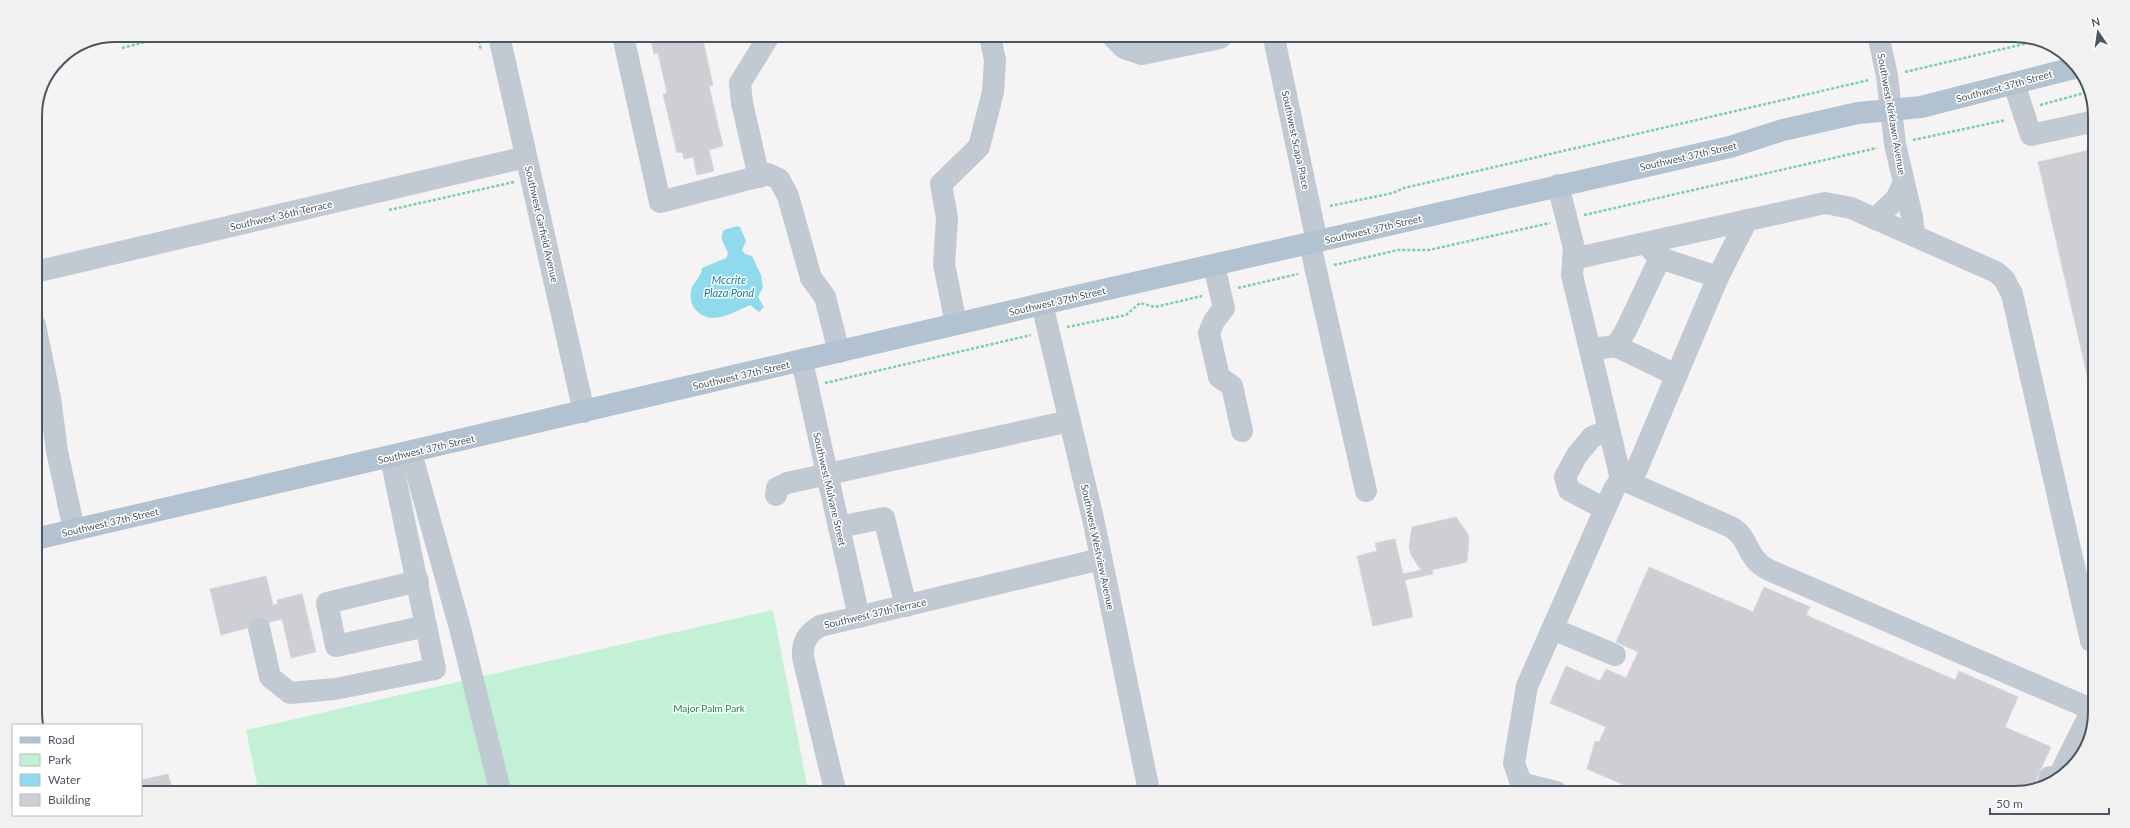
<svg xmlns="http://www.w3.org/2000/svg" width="2130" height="828" font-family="Lato,sans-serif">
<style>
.green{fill:#c3f1d5}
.water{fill:#90daee}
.building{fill:#cdcfd5;stroke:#d7d9de}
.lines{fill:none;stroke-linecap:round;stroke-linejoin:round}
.path{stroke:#7ad0a6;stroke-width:2.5;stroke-dasharray:3 2;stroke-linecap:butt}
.minor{stroke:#c1cad2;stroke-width:22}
.major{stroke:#b3c2d1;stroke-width:22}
.labels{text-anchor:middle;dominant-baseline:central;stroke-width:3;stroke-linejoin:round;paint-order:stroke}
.street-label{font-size:10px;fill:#4a5661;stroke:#fff}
.park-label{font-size:10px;fill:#17864f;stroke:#fff}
.water-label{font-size:11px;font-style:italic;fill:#0c7c9b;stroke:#fff}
.rim{fill:none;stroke:#4a5661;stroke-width:2}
</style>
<rect width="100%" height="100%" fill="#f5f3f3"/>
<polygon class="green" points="773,610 808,790 258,789 246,730"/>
<path class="water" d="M737 226 740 227 746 241 742 250 745 254 752 256 761 275 763 287 758 297 764 307 759 312 750 305C734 312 711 327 696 310 691 305 690 297 691 290 693 282 701 278 702 268L726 258 728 254C726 244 718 241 724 230Z"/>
<g class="building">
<polygon points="650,36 702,36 713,85 709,86 723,146 709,150 714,171 697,175 693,157 684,159 682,152 677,153 663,94 667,93 658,53 654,54"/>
<polygon points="2090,150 2094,171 2093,387 2090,388 2038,162"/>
<polygon points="1456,517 1468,534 1469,541 1467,562 1432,570 1433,574 1405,580 1413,617 1373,626 1357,556 1377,551 1375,543 1395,539 1403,574 1421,570 1411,555 1409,547 1412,527"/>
<polygon points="1649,567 1753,612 1764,587 1810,607 1806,615 1955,680 1959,671 2018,697 2005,727 2051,747 2033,787 2014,793 1640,792 1587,769 1595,741 1599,742 1606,727 1550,703 1566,666 1600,681 1606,669 1626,678 1638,652 1616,642"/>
<polygon points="266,576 273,605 278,604 277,600 302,594 316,652 291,658 282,619 221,635 210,589"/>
<polygon points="168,774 172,789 141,789 141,780"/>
</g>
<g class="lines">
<g class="path">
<polyline points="478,36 481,51"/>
<polyline points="122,48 173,35"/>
<polyline points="1905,72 2041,40"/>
<polyline points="2040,105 2088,92"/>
<polyline points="1913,140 2006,120"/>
<polyline points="1330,206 1393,193 1404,188 1869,80"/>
<polyline points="389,210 514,182"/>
<polyline points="1584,215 1877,148"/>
<polyline points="1334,265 1398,250 1429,250 1550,223"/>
<polyline points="1238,288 1298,274"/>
<polyline points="1067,327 1126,315 1140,303 1155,307 1202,296"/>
<polyline points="825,383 1031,335"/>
</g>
<g class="minor">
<polyline points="499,36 584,412"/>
<polyline points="623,36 660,202 768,174 779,179 788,196 811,278 825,297 839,352"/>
<polyline points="1113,37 1124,48 1142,54 1220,38"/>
<polyline points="1274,38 1317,242"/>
<polyline points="1879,39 1887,76 1895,144 1912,217 1914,236"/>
<polyline points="2014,84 2031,135 2095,121"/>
<polyline points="759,177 742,103 740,83 769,36"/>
<polyline points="1875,219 1896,199 1904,183"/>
<polyline points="1310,244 1366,491"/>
<polyline points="1650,248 1660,258 1718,277"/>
<polyline points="1573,259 1825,203 1851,208 1996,272 2004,279 2012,294 2091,641"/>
<polyline points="1214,266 1224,308 1214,321 1209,333 1219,377 1232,386 1242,431"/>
<polyline points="35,272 526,157"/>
<polyline points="1042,304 1094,523 1149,791"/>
<polyline points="956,324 944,264 947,218 941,184 979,147 993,92 995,60 990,37"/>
<polyline points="35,325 50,398 57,451 74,530"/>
<polyline points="1616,346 1626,330 1660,258"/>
<polyline points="1601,348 1616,346 1676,375"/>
<polyline points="802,361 859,617"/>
<polyline points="411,453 460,628 500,790"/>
<path d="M1621 479 1731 527C1751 539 1745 558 1769 570L2091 709"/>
<polyline points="1631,483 1718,277 1747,220"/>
<polyline points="776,495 777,488 787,483 1070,421"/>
<polyline points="1605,509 1569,490 1565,477 1577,455 1592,437 1609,430"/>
<polyline points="839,527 884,518 906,606"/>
<polyline points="418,581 327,603 336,646 426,626"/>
<polyline points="259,628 270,677 290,693 335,689 435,669 391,458"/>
<polyline points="1553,629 1615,655"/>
<polyline points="2063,768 2091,712"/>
<polyline points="2048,783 2050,777"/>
<path d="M835 790 803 657C802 642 807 634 820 626L1101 559"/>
<polyline points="1556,792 1521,783 1514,763 1527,686 1614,489 1621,479 1572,275 1574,248 1558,185"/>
</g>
<polyline class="major" points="35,539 1042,304 1730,147 1783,130 1858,113 1921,107 2078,67"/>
</g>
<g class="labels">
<g class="street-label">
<text transform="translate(2004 86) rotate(-15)">Southwest 37th Street</text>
<text transform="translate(1892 114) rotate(80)">Southwest Kirklawn Avenue</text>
<text transform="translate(1296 140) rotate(78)">Southwest Scapa Place</text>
<text transform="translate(1688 156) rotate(-13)">Southwest 37th Street</text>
<text transform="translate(281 215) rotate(-13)">Southwest 36th Terrace</text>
<text transform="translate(542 224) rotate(77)">Southwest Garfield Avenue</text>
<text transform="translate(1373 229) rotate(-13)">Southwest 37th Street</text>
<text transform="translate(1057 301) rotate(-13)">Southwest 37th Street</text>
<text transform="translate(741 375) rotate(-13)">Southwest 37th Street</text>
<text transform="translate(426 449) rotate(-13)">Southwest 37th Street</text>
<text transform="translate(830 489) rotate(77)">Southwest Mulvane Street</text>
<text transform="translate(110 522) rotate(-13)">Southwest 37th Street</text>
<text transform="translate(1098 547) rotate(78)">Southwest Westview Avenue</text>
<text transform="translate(875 613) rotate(-13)">Southwest 37th Terrace</text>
</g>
<g class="park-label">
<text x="709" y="708">Major Palm Park</text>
</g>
<g class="water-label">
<text x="729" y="279">Mccrite<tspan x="729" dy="13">Plaza Pond</tspan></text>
</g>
</g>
<path d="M0 0H2130V828H0ZM116 42H2014A74 74 0 0 1 2088 116V712A74 74 0 0 1 2014 786H116A74 74 0 0 1 42 712V116A74 74 0 0 1 116 42Z" fill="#f1f1f2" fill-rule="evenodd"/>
<path class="rim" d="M116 42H2014A74 74 0 0 1 2088 116V712A74 74 0 0 1 2014 786H116A74 74 0 0 1 42 712V116A74 74 0 0 1 116 42Z"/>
<rect x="12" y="724" width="130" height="92" fill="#ffffff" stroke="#b7bbc0"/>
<rect x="20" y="737" width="20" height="6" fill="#b3c2d1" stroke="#b7bbc0"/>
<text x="48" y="744" font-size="12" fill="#4a5661">Road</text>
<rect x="20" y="754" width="20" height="12" fill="#c3f1d5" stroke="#b7bbc0"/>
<text x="48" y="764" font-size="12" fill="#4a5661">Park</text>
<rect x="20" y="774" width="20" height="12" fill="#90daee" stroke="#b7bbc0"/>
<text x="48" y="784" font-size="12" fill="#4a5661">Water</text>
<rect x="20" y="794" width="20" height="12" fill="#cdcfd5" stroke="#b7bbc0"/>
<text x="48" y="804" font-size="12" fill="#4a5661">Building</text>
<g transform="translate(2098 32) rotate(347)" stroke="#ffffff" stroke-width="3" paint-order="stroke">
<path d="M0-3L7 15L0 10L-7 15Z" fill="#4a5661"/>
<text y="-6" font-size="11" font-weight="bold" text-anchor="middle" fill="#4a5661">N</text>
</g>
<path d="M1990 808v6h119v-6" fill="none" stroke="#4a5661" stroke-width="2"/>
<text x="1996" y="808" font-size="12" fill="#4a5661" stroke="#ffffff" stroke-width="3" paint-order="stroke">50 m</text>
</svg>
